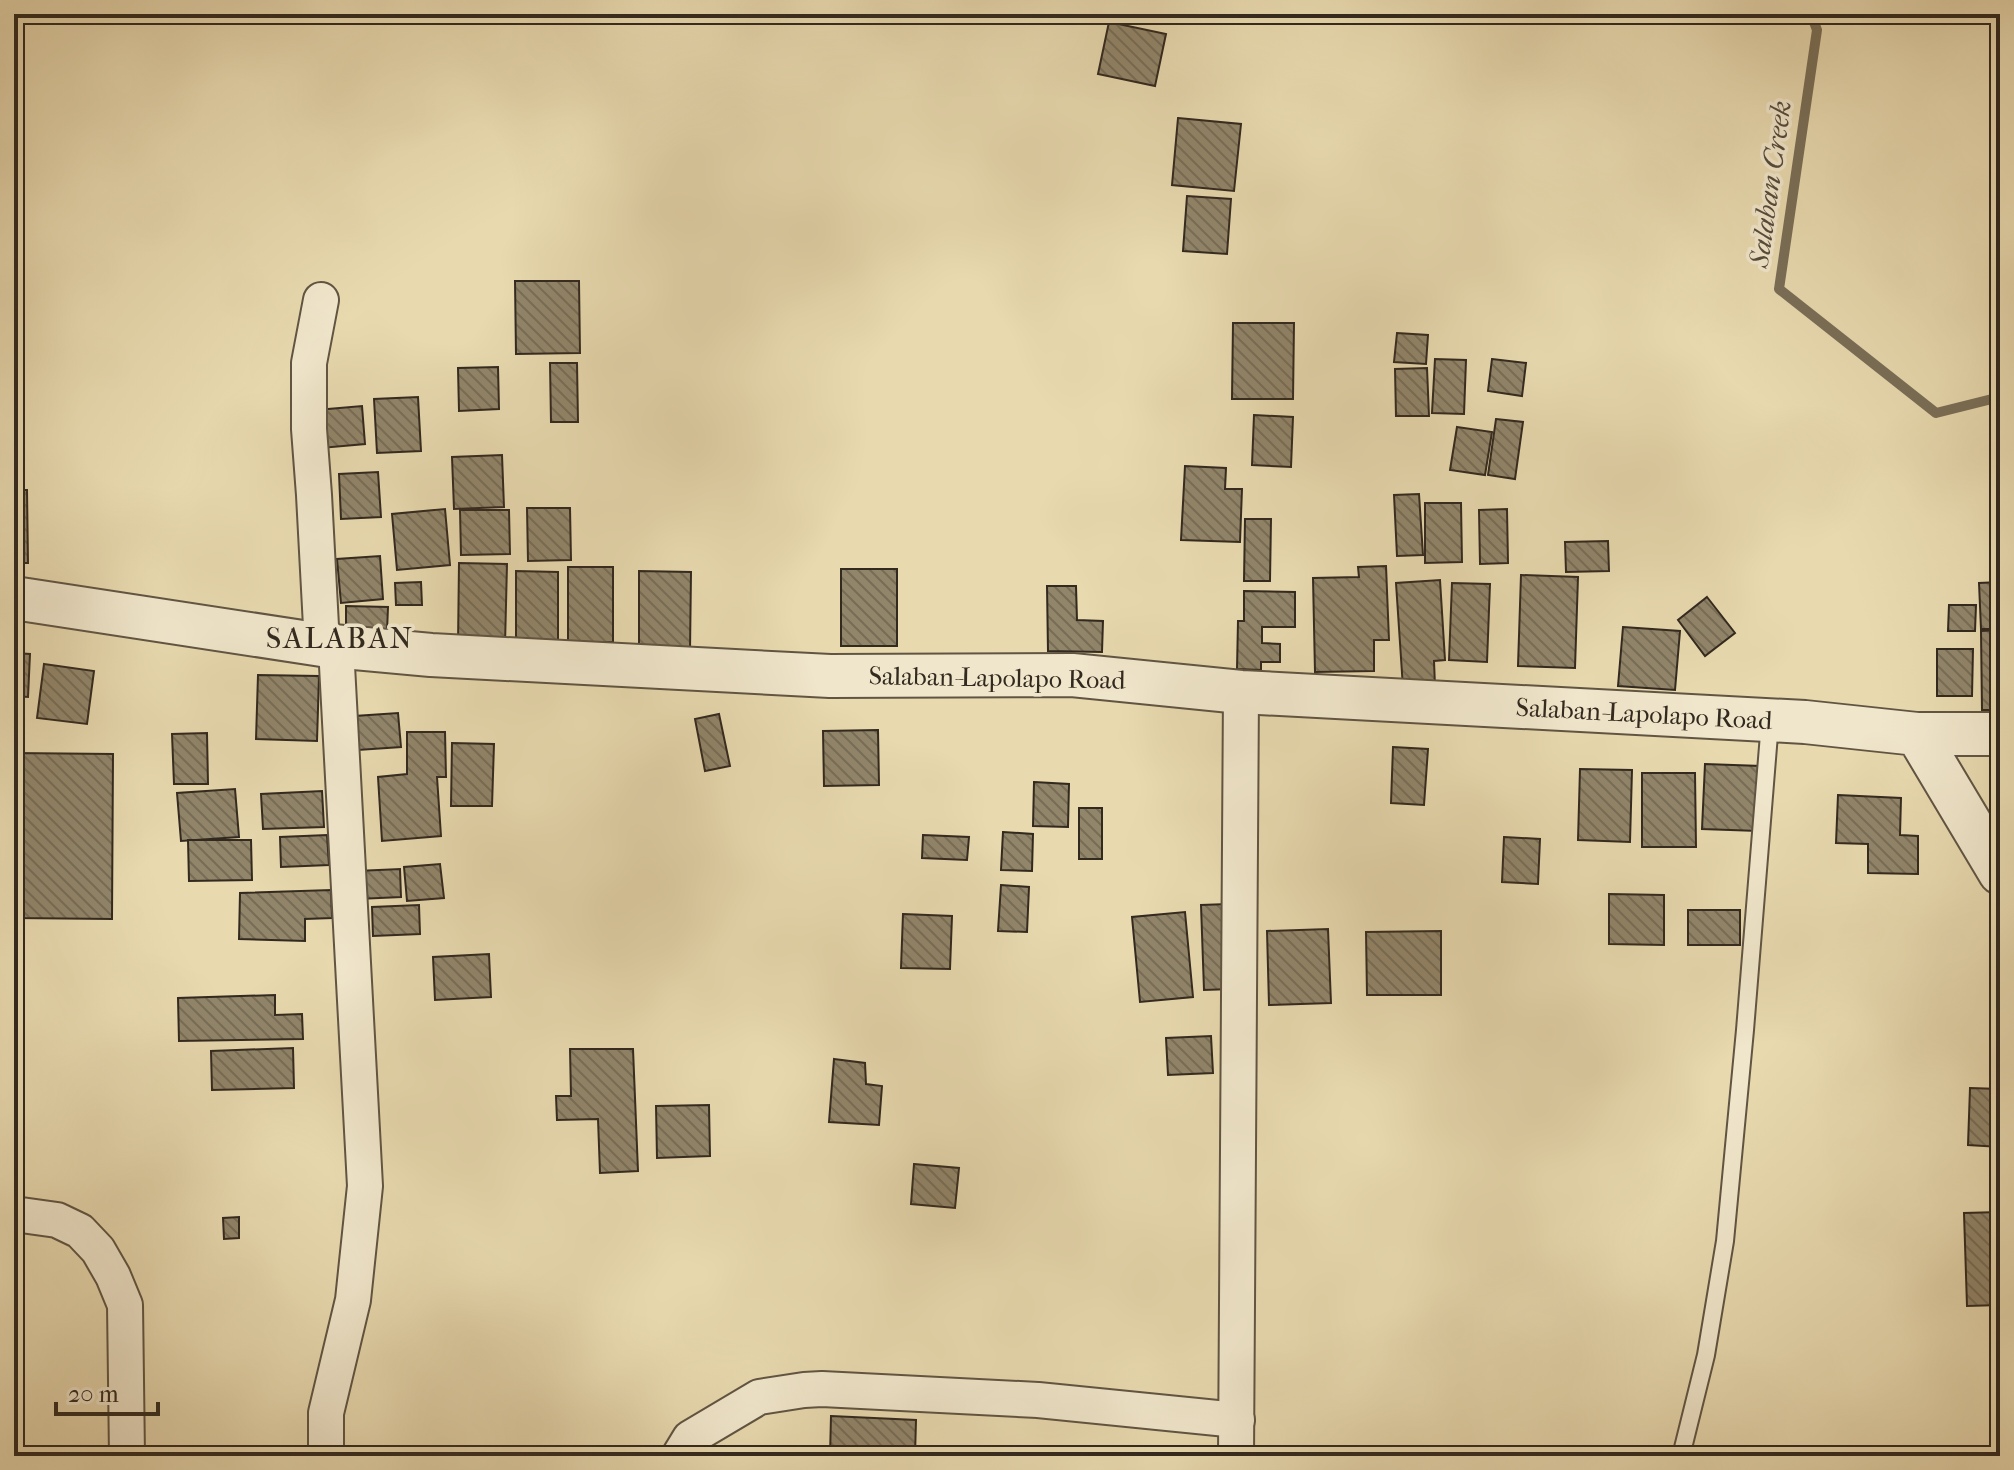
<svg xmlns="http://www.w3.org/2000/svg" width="2014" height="1470" font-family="'IM FELL French Canon',serif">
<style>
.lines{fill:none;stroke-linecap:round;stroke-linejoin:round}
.stream{stroke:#7a6f58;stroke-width:10}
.building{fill:url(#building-back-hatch);stroke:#32291f;stroke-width:2}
.service-casing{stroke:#605543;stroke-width:20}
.minor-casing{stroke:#605543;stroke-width:38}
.tertiary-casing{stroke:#605543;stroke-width:46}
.service{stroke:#f0e6cb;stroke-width:16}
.minor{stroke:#f0e6cb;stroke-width:34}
.tertiary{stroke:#f0e6cb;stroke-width:42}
.labels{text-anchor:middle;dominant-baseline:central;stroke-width:7;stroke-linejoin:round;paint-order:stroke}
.street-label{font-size:26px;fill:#32291f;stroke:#f0e6cb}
.water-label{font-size:28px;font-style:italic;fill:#564c3c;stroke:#f0e6cb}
.quarter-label{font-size:30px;letter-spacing:2px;fill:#32291f;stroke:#f0e6cb}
</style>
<defs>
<pattern id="building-back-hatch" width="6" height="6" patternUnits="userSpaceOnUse" patternTransform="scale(2)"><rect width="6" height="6" fill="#91856a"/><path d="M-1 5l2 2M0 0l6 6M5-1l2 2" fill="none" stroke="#776d57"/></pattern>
</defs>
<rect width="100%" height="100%" fill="#e8d9af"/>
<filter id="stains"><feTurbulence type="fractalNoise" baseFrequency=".0025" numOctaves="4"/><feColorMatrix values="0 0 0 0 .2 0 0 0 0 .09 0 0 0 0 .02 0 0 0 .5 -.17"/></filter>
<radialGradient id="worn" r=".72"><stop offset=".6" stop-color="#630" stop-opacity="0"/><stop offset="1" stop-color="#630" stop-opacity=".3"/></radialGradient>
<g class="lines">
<polyline class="stream" points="1811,14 1817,30 1779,289 1936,413 2000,397"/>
</g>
<g class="building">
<polygon points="1109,22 1166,34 1155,86 1098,74"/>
<polygon points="1178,118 1241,124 1234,191 1172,185"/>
<polygon points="1187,196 1231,199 1227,254 1183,251"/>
<polygon points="515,281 579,281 580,353 516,354"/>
<polygon points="1233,323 1294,323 1293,399 1232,399"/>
<polygon points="1397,333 1428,335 1426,364 1394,362"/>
<polygon points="1435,359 1466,360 1464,414 1432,413"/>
<polygon points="1492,359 1526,363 1522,396 1488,391"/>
<polygon points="550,363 577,363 578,422 551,422"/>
<polygon points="498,367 499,409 459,411 458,368"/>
<polygon points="1427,368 1429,416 1396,416 1395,369"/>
<polygon points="418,397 421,451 377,453 374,399"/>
<polygon points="362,406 365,444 321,448 317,410"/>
<polygon points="1254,415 1293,417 1291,467 1252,465"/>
<polygon points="1496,419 1523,422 1515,479 1488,475"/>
<polygon points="1457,427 1492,432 1485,475 1450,470"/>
<polygon points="502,455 504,507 454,509 452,457"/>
<polygon points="1185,466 1226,468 1225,489 1242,489 1240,542 1181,540"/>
<polygon points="378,472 381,517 341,519 339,474"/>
<polygon points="14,490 27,490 28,563 14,563"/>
<polygon points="1419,494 1423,555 1397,556 1394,495"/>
<polygon points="1425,503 1461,503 1462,562 1425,563"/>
<polygon points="527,508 570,508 571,560 528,561"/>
<polygon points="445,509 450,565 397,570 392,514"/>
<polygon points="1507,509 1508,563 1480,564 1479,510"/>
<polygon points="460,510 509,510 510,554 461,555"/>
<polygon points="1245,519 1271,519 1270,581 1244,581"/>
<polygon points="1608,541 1609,571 1566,572 1565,542"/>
<polygon points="380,556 383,599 341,603 337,559"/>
<polygon points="459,563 507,564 505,645 458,645"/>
<polygon points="1386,566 1389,640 1374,640 1374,671 1315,672 1313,578 1359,577 1358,567"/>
<rect x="568" y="567" width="45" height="75"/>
<rect x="841" y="569" width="56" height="77"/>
<polygon points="516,571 558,572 558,641 516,641"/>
<polygon points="639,571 691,572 690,651 639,651"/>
<polygon points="1521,575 1578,577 1575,668 1518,666"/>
<polygon points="1440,580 1445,660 1434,661 1435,686 1403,688 1396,583"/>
<polygon points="421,582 422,605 396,605 395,583"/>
<polygon points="2000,582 2000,629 1981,629 1979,583"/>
<polygon points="1452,583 1490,584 1487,662 1449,660"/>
<polygon points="1047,586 1076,586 1077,620 1103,621 1102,652 1048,651"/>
<polygon points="1244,591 1295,592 1295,627 1262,627 1262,643 1280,644 1280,662 1261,662 1261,670 1237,669 1238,621 1244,621"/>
<polygon points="1707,597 1735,633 1705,656 1678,620"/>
<polygon points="1949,605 1976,605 1975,631 1948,631"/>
<polygon points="346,606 388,607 387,632 346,632"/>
<polygon points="1623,627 1680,631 1675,690 1618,686"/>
<polygon points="2000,630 2000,710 1982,710 1981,631"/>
<polygon points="1937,649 1973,649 1972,696 1937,696"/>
<polygon points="14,653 30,654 28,697 14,696"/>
<polygon points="44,664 94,671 87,724 37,718"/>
<polygon points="258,675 319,676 317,741 256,739"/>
<polygon points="398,713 401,747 358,750 355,716"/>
<polygon points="719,714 730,766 705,771 695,719"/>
<polygon points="878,730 879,785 824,786 823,731"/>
<polygon points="407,732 445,732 446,777 437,777 441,836 382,841 378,777 407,774"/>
<polygon points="207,733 208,784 174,784 172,734"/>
<polygon points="452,743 494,744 492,806 451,806"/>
<polygon points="1393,747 1428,749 1424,805 1391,803"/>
<polygon points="14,753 113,754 112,919 14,918"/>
<polygon points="1705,764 1761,766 1758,831 1702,829"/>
<polygon points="1580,769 1632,770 1630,842 1578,840"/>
<polygon points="1642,773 1695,773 1696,847 1642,847"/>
<polygon points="1034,782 1069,784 1068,827 1033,826"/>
<polygon points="235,789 239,837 181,841 177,793"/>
<polygon points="322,791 324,827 263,829 261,794"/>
<polygon points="1838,795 1901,798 1900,835 1918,836 1918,874 1868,873 1868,844 1836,843"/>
<rect x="1079" y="808" width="23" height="51"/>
<polygon points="1003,832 1033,834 1032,871 1001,870"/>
<polygon points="327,835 329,865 281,867 280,837"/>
<polygon points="923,835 969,837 967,860 922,858"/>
<polygon points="1504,837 1540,839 1538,884 1502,882"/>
<polygon points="188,840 251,840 252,880 189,881"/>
<polygon points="440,864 444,898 407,901 404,867"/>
<polygon points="400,869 401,897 358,899 357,871"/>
<polygon points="1001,885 1029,887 1027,932 998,931"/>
<polygon points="331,890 332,918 305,919 305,941 239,939 240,893"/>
<polygon points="1609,894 1664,895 1664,945 1609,944"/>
<polygon points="1228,904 1232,989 1204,990 1201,905"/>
<polygon points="419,905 420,934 373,936 372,907"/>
<rect x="1688" y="910" width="52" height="35"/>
<polygon points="1185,912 1193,997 1140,1002 1132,917"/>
<polygon points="903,914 952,916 950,969 901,968"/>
<polygon points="1328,929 1331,1003 1269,1005 1267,931"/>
<polygon points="1441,931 1441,995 1367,995 1366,932"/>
<polygon points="489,954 491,997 435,1000 433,957"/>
<polygon points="275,995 275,1015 302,1014 303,1039 179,1041 178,998"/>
<polygon points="1211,1036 1213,1073 1168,1075 1166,1038"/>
<polygon points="293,1048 294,1088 212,1090 211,1051"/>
<polygon points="570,1049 633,1049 638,1171 600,1173 598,1119 557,1120 556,1096 571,1096"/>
<polygon points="834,1059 865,1063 866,1084 882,1086 879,1125 829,1122"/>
<polygon points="1970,1088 2000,1089 2000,1147 1968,1145"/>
<polygon points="709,1105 710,1156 657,1158 656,1106"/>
<polygon points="914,1164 959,1168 955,1208 911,1204"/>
<polygon points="2000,1212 2000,1305 1967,1306 1964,1213"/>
<polygon points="239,1217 239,1238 224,1239 223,1218"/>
<polygon points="831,1416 916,1420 915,1456 830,1456"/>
<polygon points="619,1449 619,1456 565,1456 565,1450"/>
<polygon points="783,1450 825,1453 824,1456 783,1456"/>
</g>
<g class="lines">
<defs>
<polyline id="service" points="1681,1456 1706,1355 1725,1241 1745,1030 1770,722"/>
<g id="minor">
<polyline points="321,300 309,363 309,429 314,495 322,645"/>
<polyline points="14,1214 57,1220 80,1231 98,1250 113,1276 125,1305 127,1456"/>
<polyline points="326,1456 326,1413 353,1300 365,1186 336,647"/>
<polyline points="679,1456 690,1438 759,1397 804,1390 822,1389 1038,1400 1237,1420"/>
<polyline points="1236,1456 1241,692"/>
</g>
<g id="tertiary">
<polyline points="14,598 322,645 431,655 830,676 1072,675 1241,692 1805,722 1917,734 2000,873"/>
<polyline points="1917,734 2000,734"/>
</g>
</defs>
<use href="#service" class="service-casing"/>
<use href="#minor" class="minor-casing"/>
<use href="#tertiary" class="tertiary-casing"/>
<use href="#service" class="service"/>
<use href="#minor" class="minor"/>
<use href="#tertiary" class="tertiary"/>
</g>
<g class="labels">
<g class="street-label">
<text transform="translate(997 678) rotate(1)">Salaban-Lapolapo Road</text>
<text transform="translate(1644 714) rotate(3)">Salaban-Lapolapo Road</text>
</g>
<g class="water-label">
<text transform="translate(1770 184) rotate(-82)">Salaban Creek</text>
</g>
<g class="quarter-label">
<text x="340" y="638">SALABAN</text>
</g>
</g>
<rect width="2014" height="1470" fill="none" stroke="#e8d9af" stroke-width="48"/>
<rect x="16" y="16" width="1982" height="1438" fill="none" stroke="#32291f" stroke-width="4"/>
<rect x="24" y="24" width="1966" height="1422" fill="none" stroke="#32291f" stroke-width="2"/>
<path d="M56 1402v12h102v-12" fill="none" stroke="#32291f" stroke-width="4"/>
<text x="68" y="1402" font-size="24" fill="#32291f" stroke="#f0e6cb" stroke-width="6" paint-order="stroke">20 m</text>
<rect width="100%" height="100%" filter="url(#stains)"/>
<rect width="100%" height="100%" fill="url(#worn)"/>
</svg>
